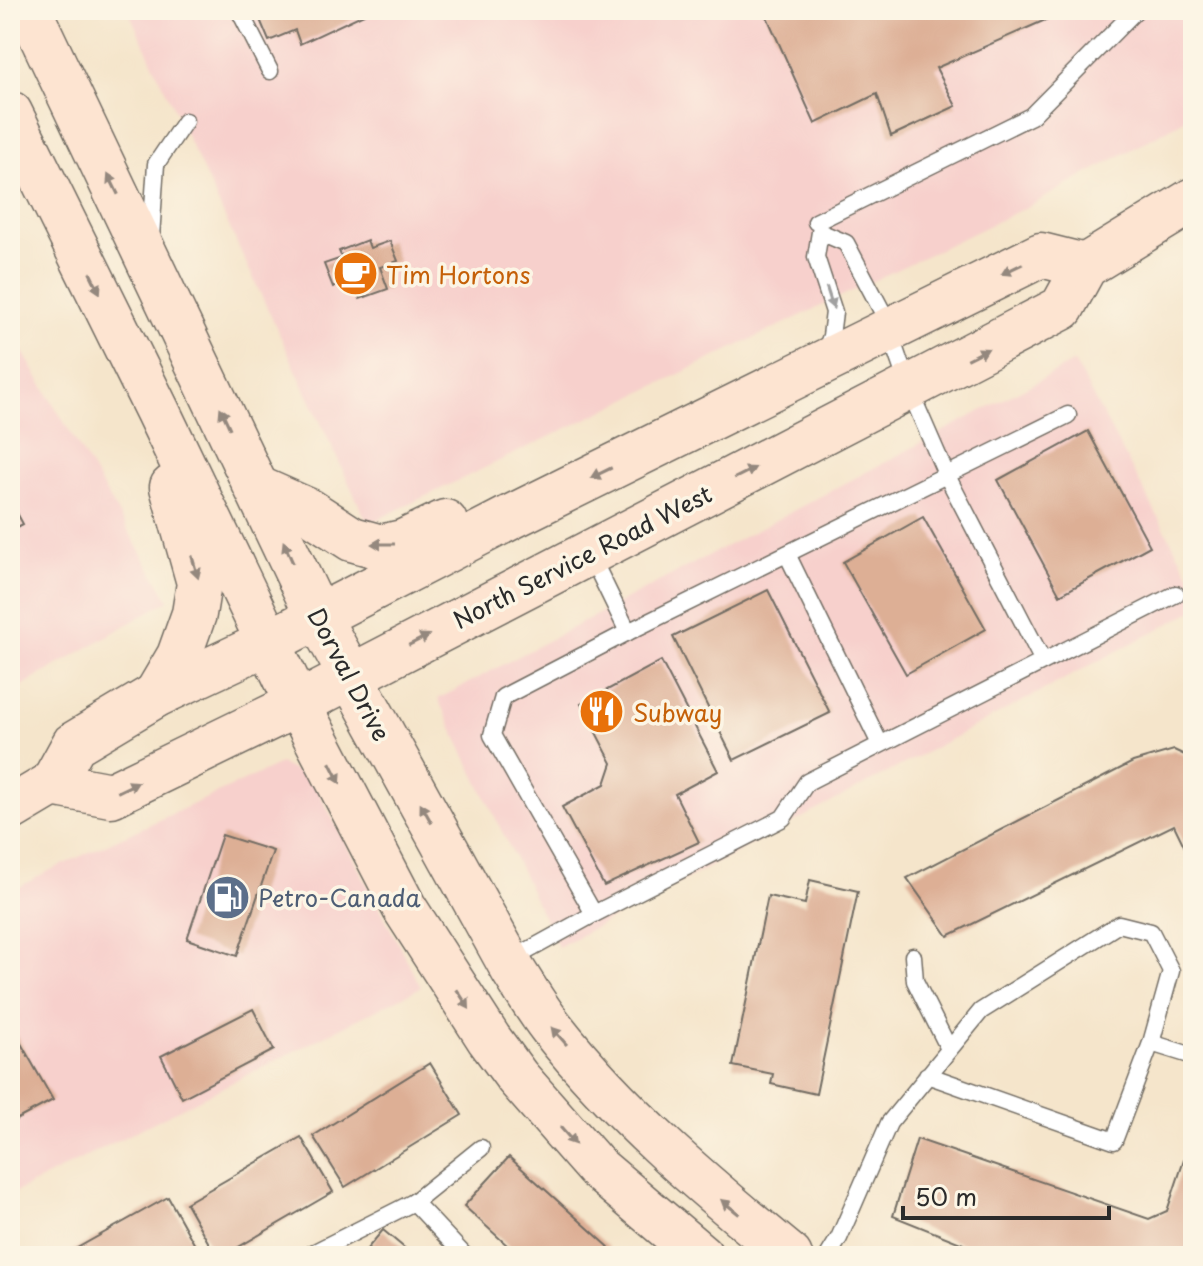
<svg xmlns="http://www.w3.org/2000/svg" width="1203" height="1266" font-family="'Playpen Sans',sans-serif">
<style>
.built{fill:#f7d0cc}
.building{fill:#ddaf95}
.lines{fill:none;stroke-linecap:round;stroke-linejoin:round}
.lane-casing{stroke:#726c63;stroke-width:19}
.secondary-casing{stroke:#726c63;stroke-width:47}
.lane{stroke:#fff;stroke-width:16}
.secondary{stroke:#fde4d1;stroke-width:44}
.oneway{fill:#94887e}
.oneway2{fill:#a0a0a0}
.labels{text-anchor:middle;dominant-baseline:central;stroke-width:7;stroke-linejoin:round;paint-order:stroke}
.food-label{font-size:24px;fill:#c56008;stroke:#fcf5e5;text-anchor:start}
.street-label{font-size:24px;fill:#2b2b2b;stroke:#fcf5e5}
.service-label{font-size:24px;fill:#4e5e75;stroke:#fcf5e5;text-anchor:start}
</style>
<rect width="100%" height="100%" fill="#fcf5e5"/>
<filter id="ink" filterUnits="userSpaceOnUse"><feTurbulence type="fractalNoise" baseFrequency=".0125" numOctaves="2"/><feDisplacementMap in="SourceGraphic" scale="16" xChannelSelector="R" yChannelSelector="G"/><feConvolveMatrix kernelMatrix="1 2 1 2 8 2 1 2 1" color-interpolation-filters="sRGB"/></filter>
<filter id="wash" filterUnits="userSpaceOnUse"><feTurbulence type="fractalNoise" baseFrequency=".006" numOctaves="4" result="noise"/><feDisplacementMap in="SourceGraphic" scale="32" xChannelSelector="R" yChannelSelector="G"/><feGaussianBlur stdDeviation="1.8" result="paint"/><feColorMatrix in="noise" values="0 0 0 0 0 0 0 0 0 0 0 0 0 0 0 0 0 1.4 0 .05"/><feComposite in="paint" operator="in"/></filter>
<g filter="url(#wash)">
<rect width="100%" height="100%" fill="#f5e5cb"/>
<g class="built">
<polygon points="128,10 1193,10 1193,111 1181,122 1035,203 368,524"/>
<polygon points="10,330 169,600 10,693"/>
<polygon points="1074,362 1193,581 1193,611 558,947 438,699"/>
<polygon points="280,764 312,779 421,987 10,1195 10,892 51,870"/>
</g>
<g id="blocks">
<g class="building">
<polygon points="256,10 363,10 364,14 300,44 295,30 269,41"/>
<polygon points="764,10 1068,10 936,68 956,106 891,136 877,94 815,124"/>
<polygon points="367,240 370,248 390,241 398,261 380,267 388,289 360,299 353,280 333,287 324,264 342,258 339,251"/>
<polygon points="1088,431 1150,546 1060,595 998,480"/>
<polygon points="10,500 23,524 10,531"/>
<polygon points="923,517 986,629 906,674 843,562"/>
<polygon points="768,590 830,713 734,760 673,637"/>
<polygon points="661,661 718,771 675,794 699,842 604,886 562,807 605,784 612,763 581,704"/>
<polygon points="1174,750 1193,759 1193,864 1174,825 948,936 907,878 1133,762"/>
<polygon points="222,835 273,851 237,956 187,939"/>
<polygon points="810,880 858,891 816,1094 771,1084 773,1074 733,1066 768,896 805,904"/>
<polygon points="253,1009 274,1050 182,1098 161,1056"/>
<polygon points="10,1024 53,1100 10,1123"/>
<polygon points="430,1063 462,1115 345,1187 313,1136"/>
<polygon points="1193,1133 1193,1256 993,1256 893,1216 917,1139 1149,1219 1167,1211"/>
<polygon points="301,1137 333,1192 223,1256 216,1256 186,1203"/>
<polygon points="509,1157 609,1247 600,1256 519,1256 464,1206"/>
<polygon points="168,1197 201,1256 63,1256"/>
<polygon points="383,1230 414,1256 361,1256"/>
</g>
</g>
</g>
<g filter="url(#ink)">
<use href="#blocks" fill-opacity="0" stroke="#726c63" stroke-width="2"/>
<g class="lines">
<defs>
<g id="lane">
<polyline points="239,10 270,71"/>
<polyline points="816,222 1031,116 1136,10"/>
<polyline points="151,237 156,164 185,121"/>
<polyline points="825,352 831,336 834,312 816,257 820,232 846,243 882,311 909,389 946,474 1043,661"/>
<polyline points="590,554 628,632"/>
<polyline points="787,554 880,744"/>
<polyline points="594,914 783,818 807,782 1176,594"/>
<polyline points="913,956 915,981 949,1049"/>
<polyline points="509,961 594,914 492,735 503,697 628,632 1068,415"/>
<polyline points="1151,1043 1193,1056"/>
<polyline points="414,1202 481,1148"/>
<polyline points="307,1256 414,1202 465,1256"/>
<polyline points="828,1256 839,1238 889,1123 981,1011 1119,924 1151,932 1171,971 1151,1043 1114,1141 927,1075"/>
</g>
<g id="secondary">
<path d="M29 10 317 615 513 970C525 989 537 1009 551 1027 619 1114 705 1186 790 1256"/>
<polyline points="10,113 157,410 298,704 404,907 489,1039 517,1077 596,1167 701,1256"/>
<polyline points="259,489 309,511 352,539 381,547 403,542 445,522"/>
<polyline points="156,695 179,656 194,614 199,583 172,487"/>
<polyline points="52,784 111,795 298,704 1062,308 1085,266 1193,200"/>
<polyline points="10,809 52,784 74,744 156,695 269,642 511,517 1041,255 1085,266"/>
</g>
</defs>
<use href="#lane" class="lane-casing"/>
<use href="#secondary" class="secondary-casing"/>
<use href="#lane" class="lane"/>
<use href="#secondary" class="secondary"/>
</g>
<defs><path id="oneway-solid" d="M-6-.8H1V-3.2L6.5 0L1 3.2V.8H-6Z" transform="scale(2)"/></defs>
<g class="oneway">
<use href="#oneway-solid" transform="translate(113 184) rotate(-116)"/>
<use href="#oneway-solid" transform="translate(1012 269) rotate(154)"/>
<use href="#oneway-solid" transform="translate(95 283) rotate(64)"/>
<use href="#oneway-solid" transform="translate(978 354) rotate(-27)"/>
<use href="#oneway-solid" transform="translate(225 418) rotate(-115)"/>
<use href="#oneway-solid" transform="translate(601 473) rotate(154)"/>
<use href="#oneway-solid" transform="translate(745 473) rotate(-27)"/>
<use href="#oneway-solid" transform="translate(383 544) rotate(-180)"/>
<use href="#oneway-solid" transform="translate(288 552) rotate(-114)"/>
<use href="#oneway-solid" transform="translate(195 567) rotate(74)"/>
<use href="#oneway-solid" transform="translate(419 640) rotate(-27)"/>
<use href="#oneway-solid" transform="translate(335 773) rotate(63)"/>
<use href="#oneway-solid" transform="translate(128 787) rotate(-26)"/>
<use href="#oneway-solid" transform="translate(426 813) rotate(-119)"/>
<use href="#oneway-solid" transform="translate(463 999) rotate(57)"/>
<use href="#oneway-solid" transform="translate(559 1036) rotate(-131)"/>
<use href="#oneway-solid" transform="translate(568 1136) rotate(49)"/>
<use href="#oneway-solid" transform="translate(730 1207) rotate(-141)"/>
</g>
<use class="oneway2" href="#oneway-solid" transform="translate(830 298) rotate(72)"/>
</g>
<defs>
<symbol id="cafe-disc" viewBox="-11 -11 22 22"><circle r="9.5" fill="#e8710a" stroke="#fcf5e5"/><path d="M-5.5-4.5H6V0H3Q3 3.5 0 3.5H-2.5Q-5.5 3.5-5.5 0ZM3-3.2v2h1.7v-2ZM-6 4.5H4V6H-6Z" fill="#fff"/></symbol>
<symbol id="restaurant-disc" viewBox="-11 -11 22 22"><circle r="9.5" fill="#e8710a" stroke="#fcf5e5"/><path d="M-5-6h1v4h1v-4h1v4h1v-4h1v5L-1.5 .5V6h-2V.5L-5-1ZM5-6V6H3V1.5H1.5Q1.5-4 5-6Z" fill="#fff"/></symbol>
<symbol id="fuel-disc" viewBox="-11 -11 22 22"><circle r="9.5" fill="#5c6f8a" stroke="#fcf5e5"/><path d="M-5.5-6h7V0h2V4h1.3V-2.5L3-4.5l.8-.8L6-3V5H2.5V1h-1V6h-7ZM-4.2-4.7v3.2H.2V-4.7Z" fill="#fff"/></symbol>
</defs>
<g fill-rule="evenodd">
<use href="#cafe-disc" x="330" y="248" width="51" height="51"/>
<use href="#restaurant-disc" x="576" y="686" width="51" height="51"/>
<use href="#fuel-disc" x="202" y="872" width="51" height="51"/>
</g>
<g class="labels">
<g class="food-label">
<text x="386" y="274">Tim Hortons</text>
<text x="633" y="712">Subway</text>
</g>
<g class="street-label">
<text transform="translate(582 556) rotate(-27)">North Service Road West</text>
<text transform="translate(350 674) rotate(62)">Dorval Drive</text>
</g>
<g class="service-label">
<text x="258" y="897">Petro-Canada</text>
</g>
</g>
<rect width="1203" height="1266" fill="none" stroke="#fcf5e5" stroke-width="40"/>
<path d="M903 1206v12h206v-12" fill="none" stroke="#2b2b2b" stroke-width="4"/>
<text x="915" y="1206" font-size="24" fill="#2b2b2b" stroke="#fcf5e5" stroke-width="6" paint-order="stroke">50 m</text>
</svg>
